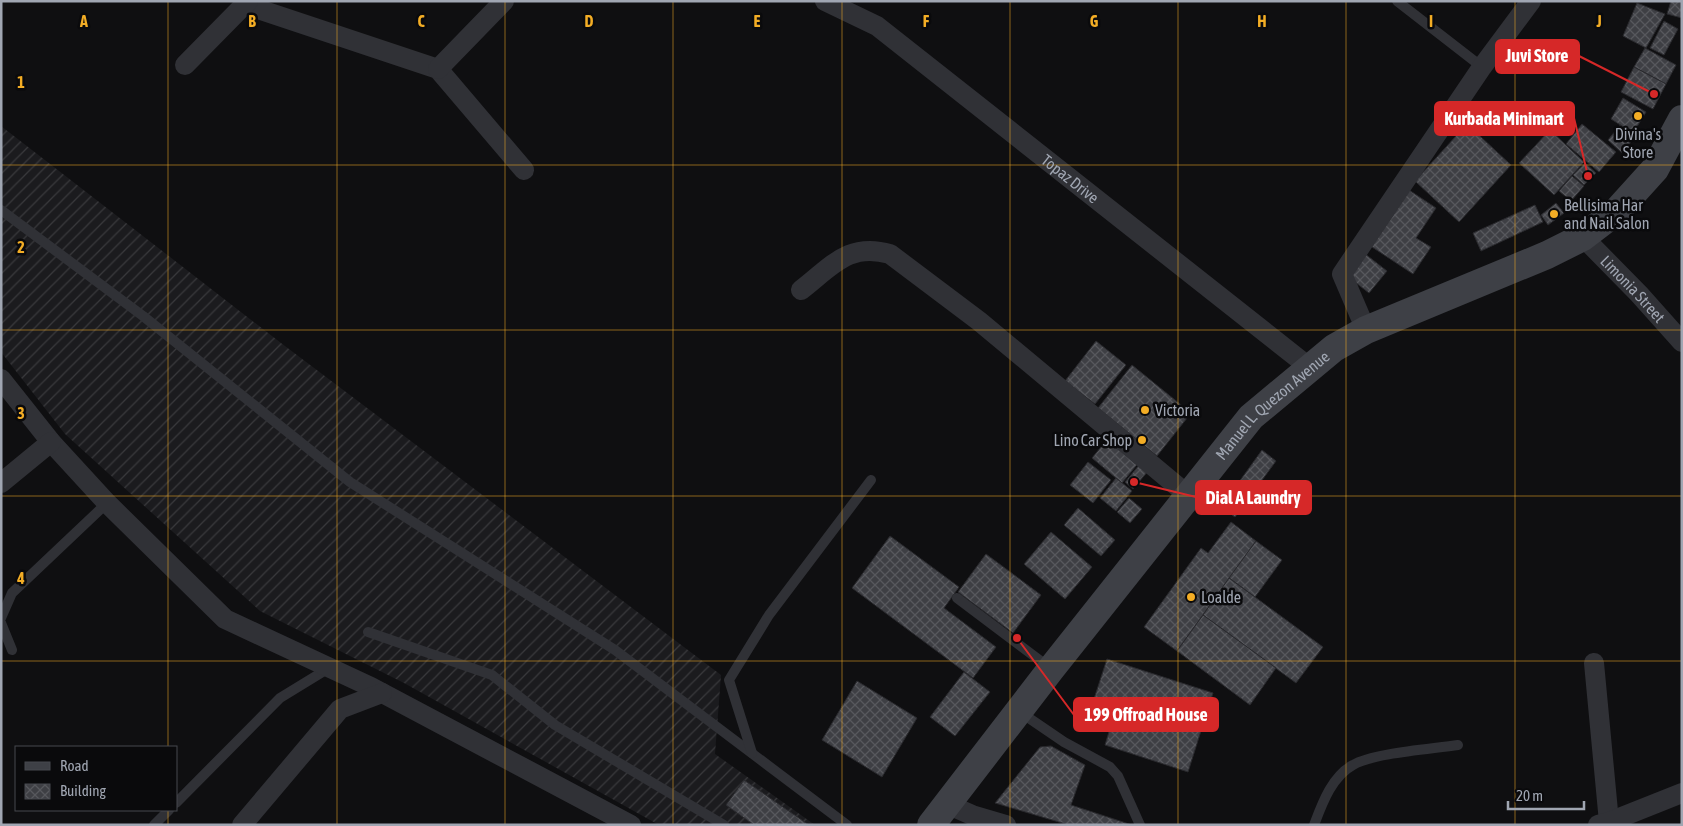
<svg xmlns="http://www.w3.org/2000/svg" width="1683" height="826" font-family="'Asap Condensed',sans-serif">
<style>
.industrial{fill:url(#industrial-furrows)}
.building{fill:url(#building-cross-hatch);stroke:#29292d}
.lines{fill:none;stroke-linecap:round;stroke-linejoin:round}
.service{stroke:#303136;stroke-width:10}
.minor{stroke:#303136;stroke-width:20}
.secondary{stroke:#3e4046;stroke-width:28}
.grid{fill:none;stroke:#f3ad25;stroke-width:1;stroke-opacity:0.55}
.poi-dot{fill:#f3ad25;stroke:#0a0a0c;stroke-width:2}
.labels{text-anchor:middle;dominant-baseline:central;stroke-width:5;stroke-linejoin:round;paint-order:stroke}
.poi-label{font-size:16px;fill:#a0a6b2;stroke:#0a0a0c;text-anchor:start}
.street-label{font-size:16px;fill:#a0a6b2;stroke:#0a0a0c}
.grid-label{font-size:16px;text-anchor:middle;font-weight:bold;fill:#f3ad25;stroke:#0a0a0c;stroke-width:5;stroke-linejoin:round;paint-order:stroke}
.leader{fill:none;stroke:#d62828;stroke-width:2}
.callout-dot{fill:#d62828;stroke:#0a0a0c;stroke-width:2}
.callout{fill:#d62828;stroke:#d62828;stroke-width:2}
.callout-label{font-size:18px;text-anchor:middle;font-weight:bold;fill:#fff}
</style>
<defs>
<pattern id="industrial-furrows" width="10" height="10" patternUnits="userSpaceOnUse" patternTransform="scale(1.25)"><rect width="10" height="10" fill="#1b1b1e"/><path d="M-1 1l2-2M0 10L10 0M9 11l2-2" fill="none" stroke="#39393c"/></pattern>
<pattern id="building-cross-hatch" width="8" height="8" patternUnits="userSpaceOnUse" patternTransform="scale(1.25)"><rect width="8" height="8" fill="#3e3f44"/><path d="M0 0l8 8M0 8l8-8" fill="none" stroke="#57585d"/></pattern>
</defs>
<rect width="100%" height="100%" fill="#0f0f11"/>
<polygon class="industrial" points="1,126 281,343 721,675 715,754 815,825 659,825 404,683 260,611 65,434 1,352"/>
<g class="building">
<polygon points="1671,1 1682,1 1682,18 1667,14"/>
<polygon points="1637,3 1665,14 1646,48 1623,36"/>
<polygon points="1664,21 1678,29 1664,55 1650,48"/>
<polygon points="1645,48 1676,65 1666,84 1634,67"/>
<polygon points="1634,67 1666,84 1653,109 1621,92"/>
<polygon points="1623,98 1646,112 1633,133 1611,119"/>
<polygon points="1467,124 1511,165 1459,222 1415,181"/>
<polygon points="1582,124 1616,152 1599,172 1566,144"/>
<polygon points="1620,125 1635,137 1622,153 1608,140"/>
<polygon points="1550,130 1584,162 1554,195 1519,163"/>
<polygon points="1585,163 1596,173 1584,185 1573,175"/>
<polygon points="1572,176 1584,186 1571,201 1559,191"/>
<polygon points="1406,188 1436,208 1416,238 1431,247 1413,274 1369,245"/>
<polygon points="1556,203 1564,213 1548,225 1541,215"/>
<polygon points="1535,205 1543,222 1481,251 1473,233"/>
<polygon points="1364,253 1387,271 1369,293 1346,275"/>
<polygon points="1096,341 1126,365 1095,404 1065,381"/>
<polygon points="1132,365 1191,413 1157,456 1098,408"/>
<polygon points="1110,436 1140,461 1122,483 1092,458"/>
<polygon points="1262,450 1276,461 1235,517 1221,507"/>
<polygon points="1088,462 1111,480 1093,503 1070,485"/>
<polygon points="1140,464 1148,471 1133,489 1125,482"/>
<polygon points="1116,478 1132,491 1116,511 1100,498"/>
<polygon points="1129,498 1142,509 1130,523 1117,512"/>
<polygon points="1078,508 1115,540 1101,556 1064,525"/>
<polygon points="1231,522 1256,541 1177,651 1144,627 1201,548 1208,553"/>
<polygon points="1051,532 1092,567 1065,599 1024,564"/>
<polygon points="890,536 959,587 944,608 996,647 973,678 852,588"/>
<polygon points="1256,541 1282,560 1255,597 1229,578"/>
<polygon points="986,554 1041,595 1013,633 958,592"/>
<polygon points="1229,578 1323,647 1296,683 1203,615"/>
<polygon points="1203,615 1276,668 1250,705 1177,651"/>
<polygon points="1107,659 1213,693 1188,772 1105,745 1116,709 1093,702"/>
<polygon points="964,672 990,692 955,736 930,717"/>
<polygon points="857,681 917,718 882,777 822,740"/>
<polygon points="1051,746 1085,765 1071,805 1132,825 1069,825 995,803 1040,747"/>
<polygon points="744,780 809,825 754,825 726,805"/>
</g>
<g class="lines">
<g class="service">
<polyline points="1397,1 1482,67"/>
<polyline points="1,210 143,316 350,482 615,650 847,825"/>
<polyline points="957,598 1050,668"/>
<polyline points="1,618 12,593 107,503"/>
<polyline points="1,623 12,650"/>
<polyline points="368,632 492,675 555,725 724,825"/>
<polyline points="1020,712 1064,742 1110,767 1118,776 1140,825"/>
<polyline points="752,753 729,680 769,615 871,480"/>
<polyline points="176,803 280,698 329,668"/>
<polyline points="154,825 169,810"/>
<path d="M1314 825C1322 804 1332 776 1353 765 1373 753 1433 749 1458 745"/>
</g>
<g class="minor">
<path id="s1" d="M825 1 877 26 1309 367"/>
<polyline points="246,5 438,69 524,170"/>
<polyline points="185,65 248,1"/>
<polyline points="438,69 504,1"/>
<path id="s2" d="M1583 237 1639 294 1682 342"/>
<path d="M801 290C832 266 849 242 890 254L979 321 1189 496"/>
<polyline points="1366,330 1342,274 1482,67 1531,1"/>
<polyline points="1,379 51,442 107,503 225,619 371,687 631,825"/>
<polyline points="1,483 51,442"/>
<polyline points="1594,663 1609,822"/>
<polyline points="947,804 972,815 1006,825"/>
<polyline points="242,825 340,709 382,693"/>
<polyline points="1598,825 1609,822 1682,793"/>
</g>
<path class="secondary" id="s3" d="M931 825 1051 669 1251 417 1334 348 1366 330 1547 255 1583 237 1617 211 1655 169 1682 119"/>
</g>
<path class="grid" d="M168 1V747M337 1V825M505 1V825M673 1V825M842 1V825M1010 1V825M1178 1V825M1346 1V825M1515 1V825M1 165H1682M1 330H1682M1 496H1682M1 661H1682M168 810V825"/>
<g class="poi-dot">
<circle cx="1638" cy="116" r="5"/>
<circle cx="1554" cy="214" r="5"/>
<circle cx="1145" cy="410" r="5"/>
<circle cx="1142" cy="440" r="5"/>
<circle cx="1191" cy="597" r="5"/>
</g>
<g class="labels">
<g class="poi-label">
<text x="1638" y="134" text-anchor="middle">Divina's<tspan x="1638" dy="18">Store</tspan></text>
<text x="1564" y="205">Bellisima Har<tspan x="1564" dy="18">and Nail Salon</tspan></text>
<text x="1155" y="410">Victoria</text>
<text x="1132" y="440" text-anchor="end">Lino Car Shop</text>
<text x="1201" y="597">Loalde</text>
</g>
<g class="street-label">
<text stroke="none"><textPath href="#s1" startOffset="304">Topaz Drive</textPath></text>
<text stroke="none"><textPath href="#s2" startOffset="72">Limonia Street</textPath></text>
<text stroke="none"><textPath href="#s3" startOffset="542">Manuel L. Quezon Avenue</textPath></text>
</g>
</g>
<g class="grid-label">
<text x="84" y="27">A</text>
<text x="252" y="27">B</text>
<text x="421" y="27">C</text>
<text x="589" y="27">D</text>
<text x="757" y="27">E</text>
<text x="926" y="27">F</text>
<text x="1094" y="27">G</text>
<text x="1262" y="27">H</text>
<text x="1431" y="27">I</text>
<text x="1599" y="27">J</text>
<text x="21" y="88">1</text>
<text x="21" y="253">2</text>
<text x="21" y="419">3</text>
<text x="21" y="584">4</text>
</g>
<path class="leader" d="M1654 94L1579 56M1588 176L1574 118M1134 482L1196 497M1017 638L1074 715"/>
<g class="callout-dot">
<circle cx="1654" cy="94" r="5"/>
<circle cx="1588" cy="176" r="5"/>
<circle cx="1134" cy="482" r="5"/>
<circle cx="1017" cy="638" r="5"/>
</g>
<g class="callout">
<rect x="1496" y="40" width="83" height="33" rx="5"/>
<rect x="1435" y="102" width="139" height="33" rx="5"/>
<rect x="1196" y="481" width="115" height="33" rx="5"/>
<rect x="1074" y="698" width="144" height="33" rx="5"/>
</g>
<g class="callout-label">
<text x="1537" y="62">Juvi Store</text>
<text x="1504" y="125">Kurbada Minimart</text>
<text x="1253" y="504">Dial A Laundry</text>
<text x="1146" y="721">199 Offroad House</text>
</g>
<rect width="1683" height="826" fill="none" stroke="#a0a6b2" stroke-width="5"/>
<rect x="15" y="746" width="162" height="65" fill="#0a0a0c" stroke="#46484e"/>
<rect x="25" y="762" width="25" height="8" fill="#3e4046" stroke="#46484e"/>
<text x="60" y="771" font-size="15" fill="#a0a6b2">Road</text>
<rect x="25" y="784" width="25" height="15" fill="url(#building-cross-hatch)" stroke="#46484e"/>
<text x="60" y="796" font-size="15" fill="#a0a6b2">Building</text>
<path d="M1508 801v8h76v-8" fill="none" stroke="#a0a6b2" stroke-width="2.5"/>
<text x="1516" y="801" font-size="15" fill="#a0a6b2" stroke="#0a0a0c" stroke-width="4" paint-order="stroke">20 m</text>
</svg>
